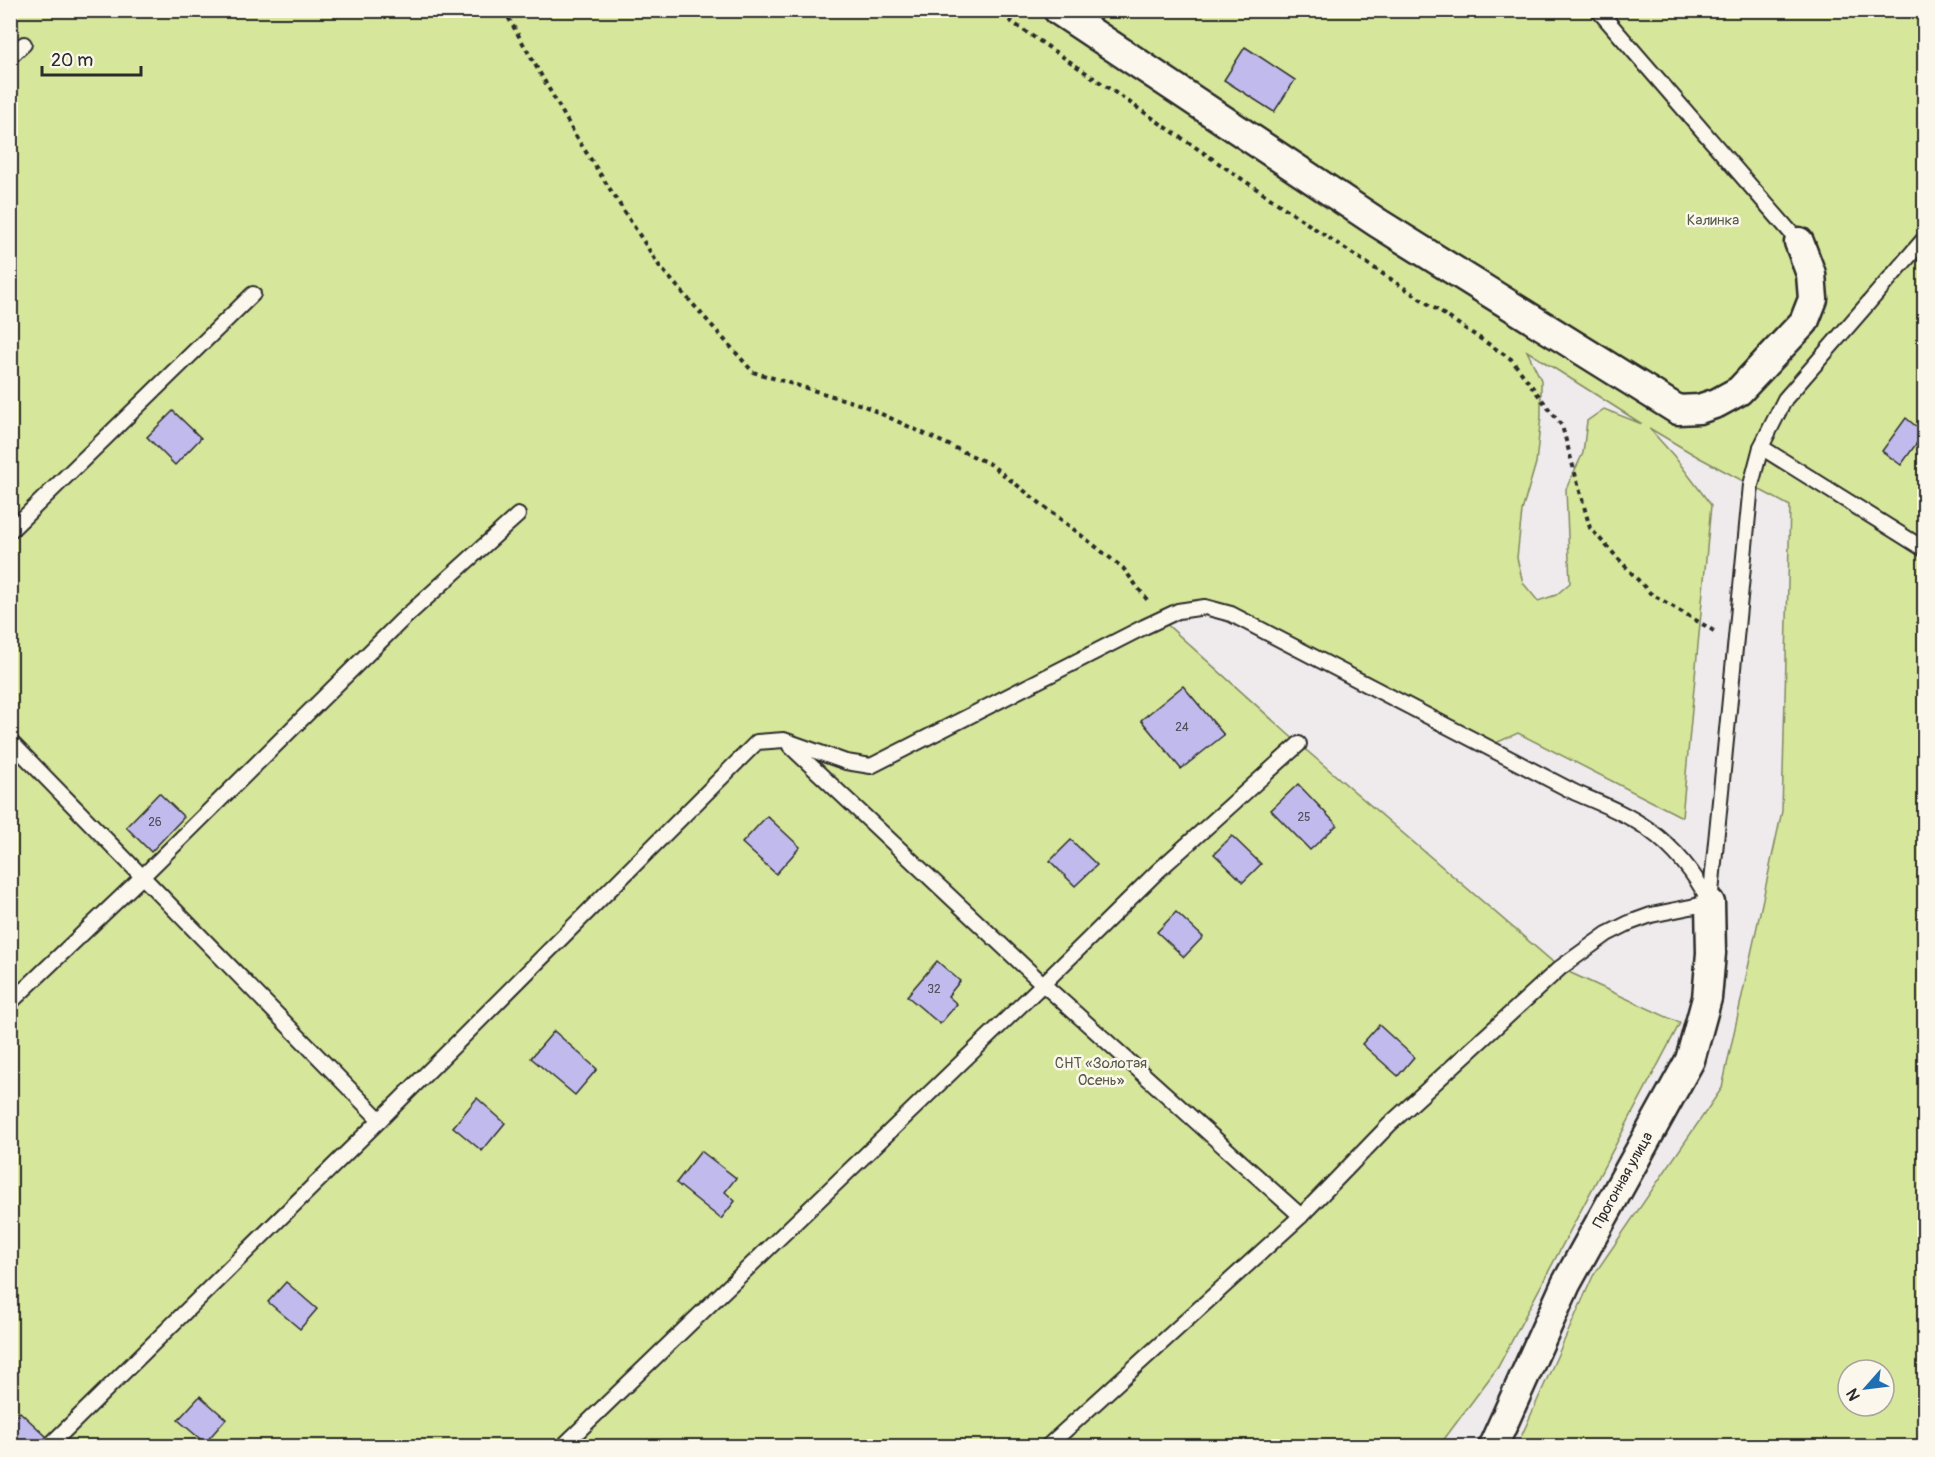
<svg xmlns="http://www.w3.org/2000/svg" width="1935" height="1457" font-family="Pangolin,sans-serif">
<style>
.green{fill:#d6e69a;stroke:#808862;stroke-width:1.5;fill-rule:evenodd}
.building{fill:#c1bbed;stroke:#2b2b2b;stroke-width:1.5}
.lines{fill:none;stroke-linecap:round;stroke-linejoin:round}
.service-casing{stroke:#2b2b2b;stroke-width:18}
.minor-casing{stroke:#2b2b2b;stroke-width:33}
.path{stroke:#2b2b2b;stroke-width:4;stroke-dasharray:4.5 4.5;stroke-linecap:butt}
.service{stroke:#fbf7ec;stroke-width:14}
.minor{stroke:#fbf7ec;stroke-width:28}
.labels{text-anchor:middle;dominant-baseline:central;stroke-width:5;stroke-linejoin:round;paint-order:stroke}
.number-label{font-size:12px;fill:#504f5c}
.park-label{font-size:15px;fill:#565a47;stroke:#fbf7ec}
.street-label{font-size:15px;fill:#2b2b2b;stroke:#fbf7ec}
</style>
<rect width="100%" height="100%" fill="#efebec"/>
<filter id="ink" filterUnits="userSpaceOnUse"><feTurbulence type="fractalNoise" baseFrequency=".0167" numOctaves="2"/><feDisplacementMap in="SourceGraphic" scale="12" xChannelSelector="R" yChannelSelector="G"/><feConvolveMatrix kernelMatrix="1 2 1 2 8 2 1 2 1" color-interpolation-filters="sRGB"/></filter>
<g filter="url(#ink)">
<path class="green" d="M10 11H1924V1446H1517L1593 1276 1722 1088 1782 811 1790 506 1698 457 1649 428 1674 456 1711 505 1682 817 1518 733 1487 747 1205 607 1161 619 1299 744 1560 968 1680 1023 1498 1367 1439 1446H11ZM1527 351 1642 424 1604 409 1587 421 1583 453 1566 489 1570 583 1556 595 1538 601 1523 583 1517 558 1522 511 1536 463 1541 416V380ZM1848 1370H1884V1406H1848Z"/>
<g class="building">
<polygon points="1245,47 1295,80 1274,112 1224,80"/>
<polygon points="173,411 201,438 175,465 147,437"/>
<polygon points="1906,418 1924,433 1901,465 1882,451"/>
<polygon points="1183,686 1224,735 1181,769 1141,720"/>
<polygon points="1298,784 1337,825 1310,850 1271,810"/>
<polygon points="159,793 184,817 151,852 126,827"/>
<polygon points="767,816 800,847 776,874 742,843"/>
<polygon points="1232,836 1261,864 1243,882 1214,854"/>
<polygon points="1071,840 1097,865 1075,886 1050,861"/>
<polygon points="1176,912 1203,937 1184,957 1157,932"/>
<polygon points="937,961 960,981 948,996 957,1004 940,1024 907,996"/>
<polygon points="1379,1025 1414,1057 1398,1076 1362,1044"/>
<polygon points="554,1031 597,1069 575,1095 531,1058"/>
<polygon points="477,1098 505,1123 482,1151 453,1127"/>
<polygon points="701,1151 736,1178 725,1192 735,1201 721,1219 676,1183"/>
<polygon points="286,1282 317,1309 300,1329 268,1302"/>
<polygon points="200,1396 226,1419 205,1443 178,1420"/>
<polygon points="20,1412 47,1437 37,1446 10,1446 10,1421"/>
</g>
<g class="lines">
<defs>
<g id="service">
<polyline points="1598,10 1799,242"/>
<polyline points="10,57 24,44"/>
<polyline points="1761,447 1924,549"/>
<polyline points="10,531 253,294"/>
<polyline points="10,741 380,1120"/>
<polyline points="790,746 1043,984 1301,1216"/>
<polyline points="1710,903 1751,485 1761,447 1785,399 1924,239"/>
<polyline points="10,1003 142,877 401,621 518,515"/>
<path d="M49 1446 380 1120 757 742 784 740 846 762 871 766 1144 627 1178 611 1205 607 1231 614 1574 792C1599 803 1626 813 1648 829 1674 848 1696 875 1710 903"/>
<polyline points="563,1446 1043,984 1159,870 1299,744"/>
<polyline points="1048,1446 1301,1216 1391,1123 1560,968 1607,934 1629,923 1651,915 1710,903"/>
</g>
<g id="minor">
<polyline points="1058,10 1378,223 1678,410 1699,409 1717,403 1739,391 1804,322 1813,299 1811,274 1799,242"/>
<polyline points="1493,1446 1566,1284 1690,1060 1707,998 1711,953 1710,903"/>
</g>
</defs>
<use href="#service" class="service-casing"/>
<use href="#minor" class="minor-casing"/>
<g class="path">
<polyline points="504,10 577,138 660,267 753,372 862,405 990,464 1123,568 1148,601"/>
<polyline points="994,10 1308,224 1511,359 1562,426 1590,528 1650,593 1714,631"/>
</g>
<use href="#service" class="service"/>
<use href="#minor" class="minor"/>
</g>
</g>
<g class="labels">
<g class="number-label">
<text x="1182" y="727">24</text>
<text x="1304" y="817">25</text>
<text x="155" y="822">26</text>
<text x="934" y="989">32</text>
</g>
<g class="park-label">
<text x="1713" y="220">Калинка</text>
<text x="1101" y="1063">СНТ «Золотая<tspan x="1101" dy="17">Осень»</tspan></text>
</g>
<g class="street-label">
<text transform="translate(1623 1180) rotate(-61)">Прогонная улица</text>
</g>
</g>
<rect width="1935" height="1457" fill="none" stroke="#fbf7ec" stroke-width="36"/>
<rect x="18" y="18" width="1899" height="1421" fill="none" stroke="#2b2b2b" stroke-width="2" filter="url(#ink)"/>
<g transform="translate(1866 1388) rotate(242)"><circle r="28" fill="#fbf7ec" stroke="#a8a59f" stroke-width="1.5"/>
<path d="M0-4.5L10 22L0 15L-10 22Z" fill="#1f6fb2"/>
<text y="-9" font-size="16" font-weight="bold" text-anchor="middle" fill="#2b2b2b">N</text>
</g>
<path d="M42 66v9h99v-9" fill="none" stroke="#2b2b2b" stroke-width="3"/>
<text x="51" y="66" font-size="18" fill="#2b2b2b" stroke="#fbf7ec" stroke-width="4.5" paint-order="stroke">20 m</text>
</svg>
